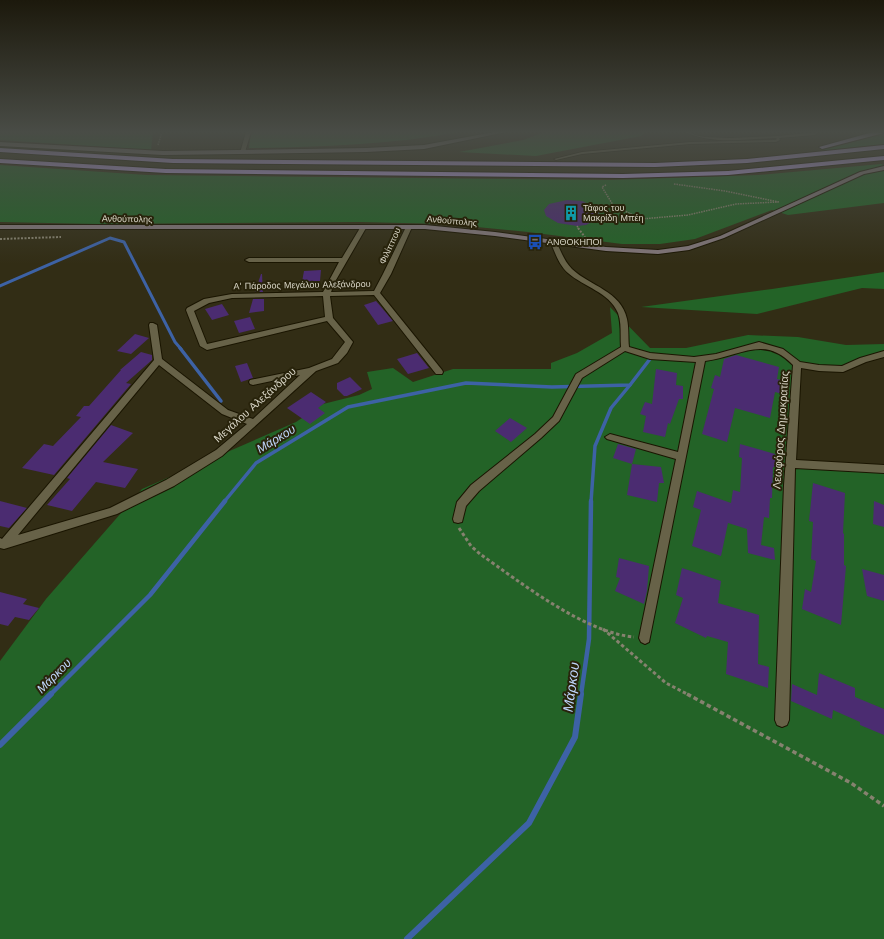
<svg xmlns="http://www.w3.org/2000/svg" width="884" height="939" font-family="'Work Sans',sans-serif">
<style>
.green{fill:#236327}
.forest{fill:#2a6b2e}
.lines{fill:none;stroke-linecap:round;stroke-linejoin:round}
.stream-far3{stroke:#3d62a5;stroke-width:3}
.stream-far2{stroke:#3d62a5;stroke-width:3.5}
.stream-far1{stroke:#3d62a5;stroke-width:4.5}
.stream{stroke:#3d62a5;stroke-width:6}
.building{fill:#4b2c71}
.lane-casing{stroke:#1a1500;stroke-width:1.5}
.street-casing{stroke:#1a1500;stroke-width:2}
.secondary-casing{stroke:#1a1500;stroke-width:2}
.highway-casing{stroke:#1a1500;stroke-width:2}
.path-far3{stroke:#86826f;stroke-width:1.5;stroke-dasharray:1.5 1;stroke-linecap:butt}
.path-far2{stroke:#86826f;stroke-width:2;stroke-dasharray:2 1.5;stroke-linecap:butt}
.path-far1{stroke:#86826f;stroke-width:3;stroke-dasharray:3.5 2.5;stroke-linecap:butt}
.path{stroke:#86826f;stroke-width:3.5;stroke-dasharray:4.5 3;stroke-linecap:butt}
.lane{fill:#676248;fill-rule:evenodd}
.street{fill:#676248;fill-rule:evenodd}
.secondary{fill:#817679;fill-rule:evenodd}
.highway{fill:#bea4ec;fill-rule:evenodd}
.labels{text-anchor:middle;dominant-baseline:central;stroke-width:4;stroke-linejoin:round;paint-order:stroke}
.far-poi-label{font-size:9px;fill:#d8d5c6;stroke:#28230b;text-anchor:start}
.far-street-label{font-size:9px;fill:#d8d5c6;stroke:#28230b}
.street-label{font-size:11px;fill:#d8d5c6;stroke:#28230b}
.water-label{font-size:12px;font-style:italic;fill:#bfd6fc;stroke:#28230b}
.near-water-label{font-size:14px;font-style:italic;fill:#bfd6fc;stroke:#28230b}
</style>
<rect width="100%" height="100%" fill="#322d15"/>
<g class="green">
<polygon points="0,132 153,132 151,150 0,140"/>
<polygon points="884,134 884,144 819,151"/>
<polygon points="881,164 884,165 884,203 788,215 772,210 695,239 660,244 622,244 528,232 446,224 360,222 98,224 0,222 0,165 147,175 611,180 758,175"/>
<polygon points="884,272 884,289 862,288 757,314 641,307 772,289"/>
<polygon points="610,307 650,348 686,348 748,335 798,337 846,345 884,344 884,354 843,369 797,364 791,463 884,469 884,939 0,939 0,661 46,599 142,489 296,422 323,404 359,395 372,389 367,372 393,368 413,382 453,369 551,369 551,363 577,353 612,333"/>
</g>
<g class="forest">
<path d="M251 132H459C390 145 319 147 249 148Z"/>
<polygon points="545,132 645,132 641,136 536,156 459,152 523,140"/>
</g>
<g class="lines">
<polyline class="stream-far3" points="0,286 110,238 124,242 175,342 181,349"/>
<g class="stream-far2">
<polyline points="180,348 221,401"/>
<polyline points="224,502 256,463 348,407 466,383 552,387 630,385 650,359"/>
<polyline points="591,502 595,446 611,408 630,385"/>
</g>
<g class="stream-far1">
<polyline points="50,695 150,595 225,501"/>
<polyline points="581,695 589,639 591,501"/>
</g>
<g class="stream">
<polyline points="0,745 51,694"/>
<polyline points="407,939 529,823 575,737 581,694"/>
</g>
</g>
<g class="building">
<polygon points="567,200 582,201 593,206 599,212 597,219 586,225 577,226 558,223 546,216 544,210 549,204"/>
<polygon points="321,270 320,281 302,282 304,271"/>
<polygon points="261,274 262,274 263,292 255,292"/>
<polygon points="253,299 264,299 264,311 249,313"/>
<polygon points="376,301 382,308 393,321 378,325 364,305"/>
<polygon points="222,304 229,315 212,320 205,309"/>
<polygon points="250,317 255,329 239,333 234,321"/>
<polygon points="135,334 149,338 131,354 117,351"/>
<polygon points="141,352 152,355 152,360 126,383 131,384 54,475 22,468 44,444 53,446 81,417 76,416 84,406 89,406 121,370 120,370"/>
<polygon points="417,353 429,368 408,374 397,359"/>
<polygon points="736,355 779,367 777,379 785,381 782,394 775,392 770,418 735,408 727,442 702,434 714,389 711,388 715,375 720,377 724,359"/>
<polygon points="247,363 253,378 241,382 235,366"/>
<polygon points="656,369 677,373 676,385 683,386 683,399 679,399 670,424 668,423 665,437 643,432 646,416 640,414 645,402 652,404"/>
<polygon points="350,377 362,389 347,396 344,396 337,389 337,383"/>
<polygon points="311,392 326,402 318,408 325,413 310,424 287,408"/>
<polygon points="510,418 527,428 511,442 495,431"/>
<polygon points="111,425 133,433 103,462 138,469 125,488 96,482 72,511 47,505 70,479 67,478"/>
<polygon points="618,444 636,449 632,464 661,467 664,483 659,483 657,502 627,495 632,464 613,458"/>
<polygon points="740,444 775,454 775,467 773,467 772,498 770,498 769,518 764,517 761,545 774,548 775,560 748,553 747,529 728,523 721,556 692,546 701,510 693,507 697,491 731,503 733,490 740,492 742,458 739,457"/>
<polygon points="813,483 845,493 843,533 844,534 844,565 846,566 841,625 802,609 805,589 811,592 816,561 811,559 813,522 809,521"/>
<polygon points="0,501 27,508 9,528 0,526"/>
<polygon points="874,501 884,505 884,527 873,524"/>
<polygon points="619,558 649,566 647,591 644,604 615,591 620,578 616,577"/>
<polygon points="682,568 721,581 718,603 759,615 758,664 769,667 768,688 726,674 728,642 707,636 706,638 675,623 683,598 676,595"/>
<polygon points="862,569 884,575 884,601 867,596"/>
<polygon points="0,592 27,599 23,604 39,608 29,620 15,617 8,626 0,624"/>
<polygon points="819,673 855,688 855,697 884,709 884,735 860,725 860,722 833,710 832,719 791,701 792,684 817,695"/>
</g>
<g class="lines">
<defs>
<path id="lane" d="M685 132H690L695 135 705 137 730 138 777 136 819 132 815 135 779 138 780 140 776 142 690 144 582 154 556 160 554 159 582 152 690 142 775 140 777 139 776 138C747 139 713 145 685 132Z"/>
<g id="street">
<polygon points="246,132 251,132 245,152 240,153"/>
<path d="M409 225 412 227 391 274 380 293 442 370 443 372 442 374H436L374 295 330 296 333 318 353 342 347 353 338 363 316 371 222 456 174 486 117 514 4 549 0 548V538L2 539 154 360 149 325 150 323H153L157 325 162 359 228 410 253 419 300 375 253 385 250 384 249 382 250 380 309 368 332 359 345 342 327 321 207 350 200 346 186 310 187 308 204 299 232 294 323 292 339 262H249L245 260 249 258H342L360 228 363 226 366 228 336 280 331 292 374 291 383 274 406 227ZM323 296 325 317 207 344 194 311 209 303 232 298ZM159 365 222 414 247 424 216 450 166 480 110 508 18 535Z"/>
<path d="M551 240H555C561 250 563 260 572 269 590 286 621 291 627 319 629 328 628 338 629 347L650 353 694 357 716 354 759 342 783 349 800 362 819 365 842 366 860 358 884 351V357L866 362 843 372 819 371 801 368 796 460 884 465V473L795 468 789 720 787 725 782 727 777 725 775 720 784 485 793 365C763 334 740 357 705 361L649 642 645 644 641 642 639 638 676 459 607 439 605 437 610 434 678 452 696 362 650 359 625 351 582 378 559 421 541 438 479 491 466 506 462 522 458 523 454 522 453 519 457 502 471 485 535 434 553 417 576 374 621 347C620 336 622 324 618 313 609 292 584 287 568 273 558 264 555 252 550 241Z"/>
</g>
<g id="secondary">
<polygon points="494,132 506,132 424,149 366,152 163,155 0,146 0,142 163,151 366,148 424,145"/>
<polygon points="884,166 884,170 864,174 724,238 689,250 658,254 606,251 495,236 425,229 0,229 0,225 425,225 495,232 606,247 658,250 688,246 720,236 860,172"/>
</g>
<g id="highway">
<polygon points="873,132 884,133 822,149 819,147"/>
<polygon points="884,145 884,149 747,163 655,167 173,163 0,152 0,148 173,159 655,163 747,159"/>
<polygon points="884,156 884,160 728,175 623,178 166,173 0,163 0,159 166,169 623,174 728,171"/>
</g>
</defs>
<use href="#lane" class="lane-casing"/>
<use href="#street" class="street-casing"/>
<use href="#secondary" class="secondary-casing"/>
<use href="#highway" class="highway-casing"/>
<g class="path-far3">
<polyline points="158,145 162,132"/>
<polyline points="674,184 725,191 779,202"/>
<polyline points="606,185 602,187 613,205 641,219 688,215 736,204 778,202"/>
<polyline points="596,209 613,205"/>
<polyline points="577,226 579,229"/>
</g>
<g class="path-far2">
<polyline points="578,228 585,237"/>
<polyline points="0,239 61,237"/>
</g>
<g class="path-far1">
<path d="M459 528 471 546 480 554C520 582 585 633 634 637"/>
<polyline points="603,629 666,683 689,695"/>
</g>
<polyline class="path" points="687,694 851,783 884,806"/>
<use href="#lane" class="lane"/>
<use href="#street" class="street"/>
<use href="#secondary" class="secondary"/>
<use href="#highway" class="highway"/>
</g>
<linearGradient id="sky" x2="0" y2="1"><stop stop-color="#1c190c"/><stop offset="0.5" stop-color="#494c46"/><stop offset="1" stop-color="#494c46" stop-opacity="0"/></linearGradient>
<rect width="884" height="264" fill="url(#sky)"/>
<defs>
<symbol id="building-bare" viewBox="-9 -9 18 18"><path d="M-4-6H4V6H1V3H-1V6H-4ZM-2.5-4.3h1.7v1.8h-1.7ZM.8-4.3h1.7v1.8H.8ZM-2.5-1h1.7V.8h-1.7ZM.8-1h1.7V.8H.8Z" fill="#0f9aa8" stroke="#28230b" stroke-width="2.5" paint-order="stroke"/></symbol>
<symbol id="bus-bare" viewBox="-9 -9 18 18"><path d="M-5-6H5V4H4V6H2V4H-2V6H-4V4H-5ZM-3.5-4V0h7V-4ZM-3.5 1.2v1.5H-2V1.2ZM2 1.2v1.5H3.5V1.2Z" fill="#1a4fb4" stroke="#28230b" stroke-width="2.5" paint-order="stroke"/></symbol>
</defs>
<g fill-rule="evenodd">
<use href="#building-bare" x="560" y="202" width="22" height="22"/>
<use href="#bus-bare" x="524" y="231" width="22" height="22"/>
</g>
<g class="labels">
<g class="far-poi-label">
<text x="583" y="208">Τάφος του<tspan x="583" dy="10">Μακρίδη Μπέη</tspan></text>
<text x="547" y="242">ΑΝΘΟΚΗΠΟΙ</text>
</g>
<g class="far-street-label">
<text transform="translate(127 219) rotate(1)">Ανθούπολης</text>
<text transform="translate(452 221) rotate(5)">Ανθούπολης</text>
<text transform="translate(390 246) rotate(-65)">Φιλίππου</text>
<text transform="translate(302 285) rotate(-1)">Α' Πάροδος Μεγάλου Αλεξάνδρου</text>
</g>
<g class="street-label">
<text transform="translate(255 405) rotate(-42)">Μεγάλου Αλεξάνδρου</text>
<text transform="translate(781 430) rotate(-86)">Λεωφόρος Δημοκρατίας</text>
</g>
<g class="water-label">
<text transform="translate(276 439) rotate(-31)">Μάρκου</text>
<text transform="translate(54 676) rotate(-45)">Μάρκου</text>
</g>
<g class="near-water-label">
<text transform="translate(571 687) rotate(-82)">Μάρκου</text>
</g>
</g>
</svg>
